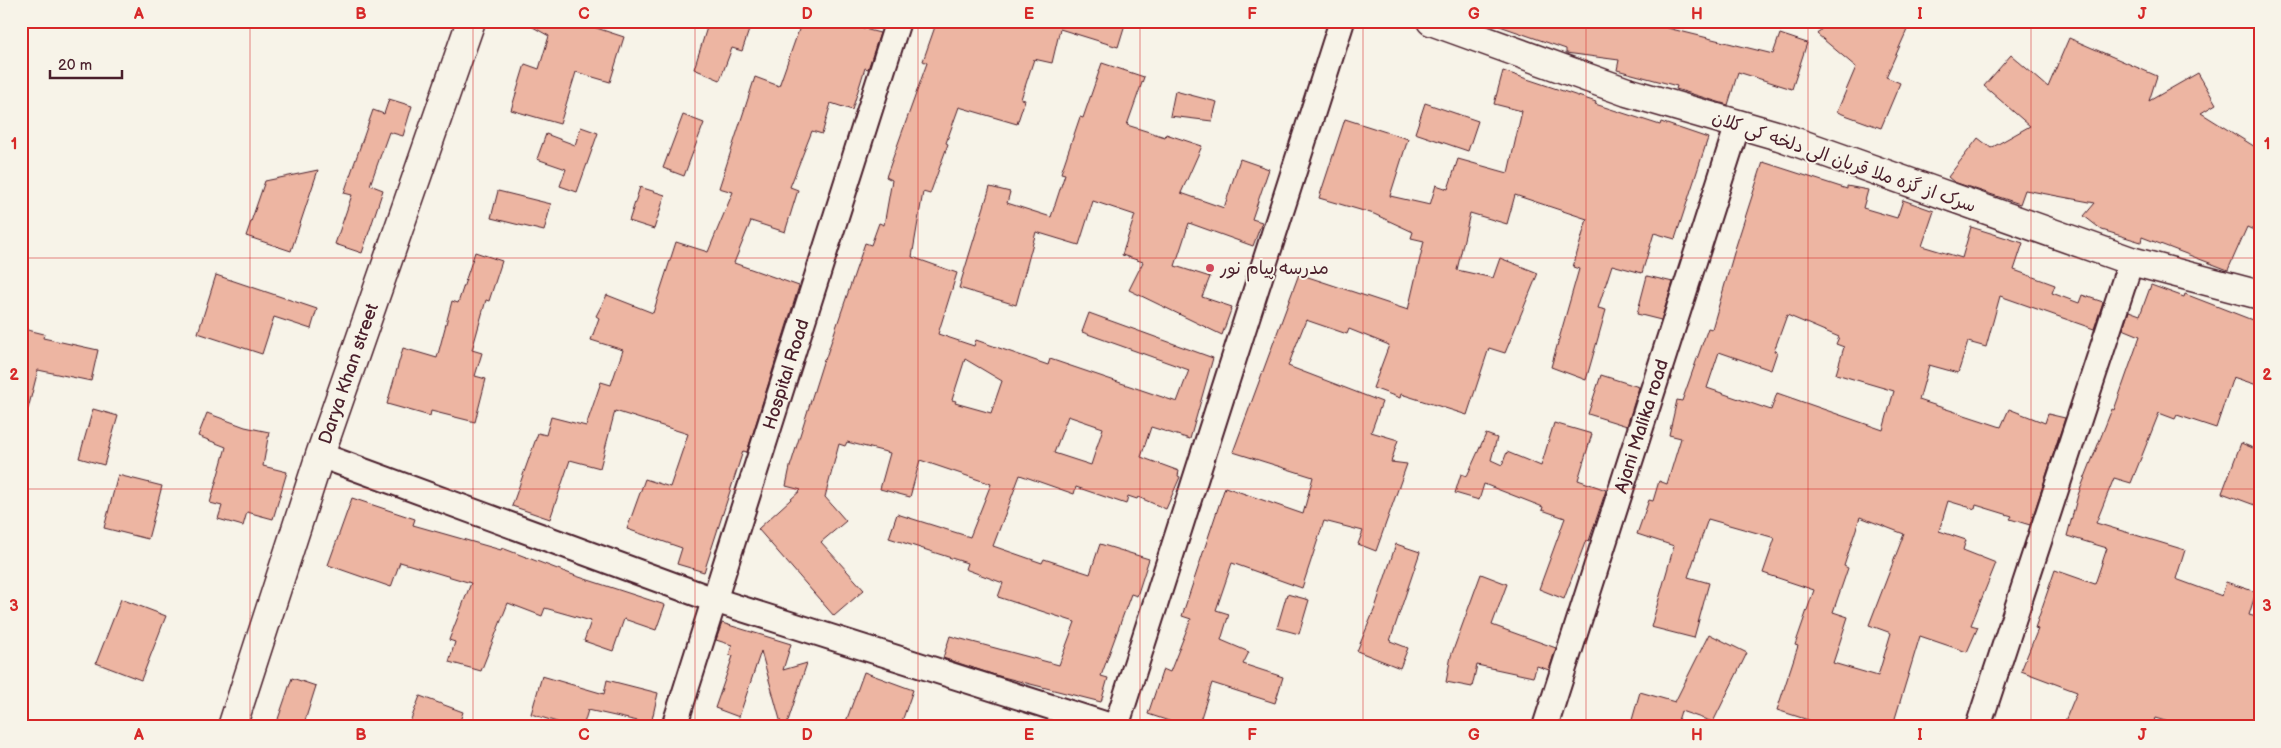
<svg xmlns="http://www.w3.org/2000/svg" width="2281" height="748" font-family="'Balsamiq Sans','Playpen Sans Arabic',sans-serif">
<style>
.building{fill:#edb5a2;stroke:#4a1f2b;fill-rule:evenodd}
.lines{fill:none;stroke-linecap:round;stroke-linejoin:round}
.street-casing{stroke:#4a1f2b;stroke-width:28}
.secondary-casing{stroke:#4a1f2b;stroke-width:31}
.street{stroke:#f7f3e8;stroke-width:24}
.secondary{stroke:#f7f3e8;stroke-width:28}
.grid{fill:none;stroke:#d62828;stroke-width:1;stroke-opacity:0.55}
.poi-dot{fill:#d1495b;stroke:#f7f3e8;stroke-width:2}
.labels{text-anchor:middle;dominant-baseline:central;stroke-width:4;stroke-linejoin:round;paint-order:stroke}
.street-label{font-size:18px;fill:#4a1f2b;stroke:#f7f3e8}
.poi-label{font-size:18px;fill:#4a1f2b;stroke:#f7f3e8;text-anchor:start}
.neatline{fill:none;stroke:#d62828;stroke-width:2}
.grid-label{font-size:16px;text-anchor:middle;font-weight:bold;fill:#d62828}
</style>
<rect width="100%" height="100%" fill="#f7f3e8"/>
<filter id="ink" filterUnits="userSpaceOnUse"><feTurbulence type="fractalNoise" baseFrequency=".02" numOctaves="2"/><feDisplacementMap in="SourceGraphic" scale="10" xChannelSelector="R" yChannelSelector="G"/><feConvolveMatrix kernelMatrix="1 2 1 2 8 2 1 2 1" color-interpolation-filters="sRGB"/></filter>
<g filter="url(#ink)">
<g class="building">
<polygon points="522,21 575,21 624,37 610,82 576,72 560,124 511,110 525,64 539,69 549,36"/>
<polygon points="709,21 752,21 742,51 732,48 720,80 694,69"/>
<polygon points="802,21 833,21 880,33 868,69 865,68 852,110 831,103 822,134 812,131 790,187 798,190 785,232 751,221 734,263 799,286 747,452 743,451 704,572 677,564 682,548 627,529 645,479 670,487 688,434 615,411 600,468 570,460 550,519 512,506 538,433 546,435 551,417 586,426 601,382 611,385 623,350 591,340 599,318 596,316 607,295 653,313 676,242 708,252 733,192 719,188 755,77 779,86"/>
<path d="M937 21H1126L1118 47 1060 29 1052 63 1034 59 1021 99 1025 100 1017 124 959 107 946 143 948 144 930 194 923 192 912 257 957 273 938 334 974 346 976 340 1048 365 1050 359 1177 402 1189 370 1082 332 1089 313 1213 358 1190 439 1151 427 1141 457 1179 471 1178 476 1180 477 1166 509 1138 497 1137 499 1128 496 1126 504 1076 487 1074 494 1020 475 993 546 1042 563 1044 559 1090 574 1100 544 1149 559 1137 596 1131 594 1101 676 1108 678 1101 702 995 675 943 658 950 636 1059 665 1075 622 998 597 1003 583 965 569 967 563 889 538 897 514 970 537 991 484 920 460 910 497 880 489 890 453 847 442 845 446 839 444 825 497 846 521 821 542 864 590 834 616 758 529 801 490 786 486 790 467 824 359 825 360 865 243 871 245 879 223 884 225 892 180 886 177 927 63 923 61ZM965 359 1002 381 991 413 955 403 956 401 952 400ZM1068 416 1103 428 1091 465 1054 453Z"/>
<polygon points="1495,21 1639,21 1773,54 1780,34 1807,43 1792,89 1738,72 1728,105 1676,89 1677,86 1617,70 1619,60 1566,53 1566,49 1494,24"/>
<polygon points="1828,21 1911,21 1886,77 1900,83 1881,128 1837,112 1856,67 1817,34"/>
<polygon points="2069,38 2157,76 2149,101 2198,73 2216,104 2201,113 2260,150 2260,233 2247,227 2228,270 2142,237 2141,242 2102,230 2084,216 2095,203 2025,190 2020,204 1954,182 1948,177 1978,138 1991,148 2030,126 1984,86 2011,55 2048,87"/>
<polygon points="1102,63 1144,77 1127,125 1165,137 1166,134 1202,146 1181,193 1224,208 1240,159 1269,169 1252,219 1262,222 1253,246 1189,223 1175,266 1210,277 1202,297 1232,307 1222,335 1129,290 1143,262 1122,255 1135,215 1093,201 1079,245 1036,232 1016,305 959,288 990,187 1010,192 1007,203 1051,217 1065,174 1061,173 1080,117 1083,118"/>
<polygon points="1503,71 1596,102 1595,104 1660,125 1661,122 1708,138 1675,239 1654,233 1642,273 1612,265 1598,308 1606,310 1586,380 1551,367 1579,269 1573,267 1587,219 1515,195 1507,224 1470,213 1457,270 1493,278 1500,258 1538,273 1505,353 1489,348 1467,415 1401,394 1400,398 1373,388 1389,345 1349,329 1347,334 1306,320 1288,366 1382,402 1371,432 1398,440 1391,462 1407,464 1376,551 1358,544 1363,531 1324,521 1302,588 1232,563 1216,610 1229,614 1221,640 1249,652 1243,664 1283,677 1275,703 1212,683 1198,727 1187,727 1148,714 1163,669 1170,672 1191,619 1182,616 1225,487 1303,514 1313,477 1233,452 1299,274 1408,310 1424,241 1411,238 1413,232 1374,214 1319,198 1345,119 1408,139 1390,196 1430,205 1436,185 1448,189 1458,159 1508,173 1522,111 1494,104"/>
<polygon points="1175,91 1217,102 1212,121 1170,116"/>
<polygon points="389,99 412,106 403,136 389,132 370,185 383,190 362,253 335,244 352,195 344,193 373,110 384,114"/>
<polygon points="1425,103 1478,121 1468,151 1415,133"/>
<polygon points="683,115 704,123 684,176 663,168"/>
<polygon points="581,127 598,133 577,192 560,186 566,169 537,159 546,134 575,145"/>
<path d="M1763 162 1847 189V186L1868 190 1863 208 1897 218 1903 200 1934 211 1922 246 1962 258 1971 227 2023 243 2014 270 2055 285 2052 293 2079 303 2082 295 2103 302 2094 329 2000 296 1986 347 1968 342 1958 373 1929 365 1919 400 2001 427 2009 409 2045 423 2048 414 2065 418 2030 525 2010 519 2012 516 1976 505 1975 509 1948 501 1939 531 1966 540 1963 550 1996 563 1971 625 1978 627 1967 652 1920 636 1893 725 1882 722 1880 727H1830L1777 710 1798 646 1795 645 1814 590 1763 573 1775 538 1708 519 1688 577 1709 583 1694 638 1651 627 1674 546 1637 534 1649 500 1653 501 1659 481 1667 484 1681 438 1669 435 1677 400 1682 401 1708 328 1712 329 1736 246ZM1787 315 1839 337 1836 344 1844 347 1836 374 1894 391 1883 430 1777 393 1771 410 1707 388 1719 352 1771 370 1777 352 1774 351ZM1860 517 1904 534 1869 625 1891 633 1878 676 1833 663 1848 617 1833 612 1848 568 1844 566Z"/>
<polygon points="318,170 291,251 246,236 265,181"/>
<polygon points="640,187 665,195 654,229 629,221"/>
<polygon points="498,191 551,204 544,231 491,218"/>
<polygon points="475,252 502,261 489,301 486,300 472,350 482,353 475,376 486,379 475,422 431,411 430,416 387,404 403,348 437,358 452,301 458,303"/>
<polygon points="216,275 317,309 311,329 274,317 262,354 198,333"/>
<polygon points="1647,276 1673,282 1661,320 1637,314"/>
<polygon points="2151,285 2184,297 2185,294 2260,323 2260,386 2233,377 2216,428 2177,415 2175,419 2159,413 2131,483 2114,478 2096,523 2185,550 2176,579 2222,596 2226,582 2256,592 2249,615 2260,618 2260,727 2186,727 2155,718 2152,727 2075,727 2065,721 2077,692 2021,671 2038,629 2035,628 2055,570 2095,584 2107,548 2067,536 2078,495 2112,409 2114,410 2140,336 2123,329 2129,311 2140,315"/>
<polygon points="24,329 44,334 43,338 98,350 91,381 38,370 28,409 21,408 21,340"/>
<polygon points="1601,375 1639,387 1627,426 1588,414"/>
<polygon points="93,409 118,416 104,465 79,458"/>
<polygon points="207,413 245,427 269,432 263,466 287,472 273,519 247,512 243,526 218,519 222,506 210,503 226,447 198,436"/>
<polygon points="1554,423 1592,434 1578,480 1606,490 1589,541 1586,540 1564,599 1539,589 1565,518 1542,510 1543,507 1484,484 1479,500 1455,493 1461,474 1467,476 1486,434 1497,438 1491,460 1502,465 1507,452 1541,466"/>
<polygon points="2241,443 2260,451 2260,507 2222,493"/>
<polygon points="118,475 162,486 148,539 104,528"/>
<polygon points="352,498 415,519 413,525 501,550 502,548 576,576 665,605 656,630 624,619 613,651 584,641 591,621 545,608 542,616 508,603 481,671 449,662 455,642 449,640 471,583 400,562 391,587 328,565"/>
<polygon points="1396,544 1420,552 1390,641 1408,648 1400,668 1357,651 1375,608"/>
<polygon points="1481,574 1507,584 1492,625 1556,648 1549,670 1537,666 1533,677 1477,665 1472,687 1446,682 1451,656"/>
<polygon points="1287,594 1309,600 1299,634 1277,628"/>
<polygon points="121,599 166,616 141,680 96,663"/>
<polygon points="722,623 791,644 783,670 807,663 786,727 782,727 761,651 739,717 715,708 733,656 729,655 732,645 716,640"/>
<polygon points="1709,634 1747,653 1713,722 1681,711 1676,727 1630,727 1640,692 1675,702"/>
<polygon points="864,672 913,690 900,727 844,727"/>
<polygon points="542,676 604,694 607,680 658,693 651,724 588,710 583,727 573,727 531,714"/>
<polygon points="292,678 316,686 303,727 292,727 277,722"/>
<polygon points="420,696 463,712 458,727 408,727"/>
</g>
<g class="lines">
<defs>
<g id="street">
<polyline points="320,455 714,600 1114,727"/>
<path id="s1" d="M674 727 898 21"/>
<polyline points="1116,727 1342,21"/>
<path id="s2" d="M1545 727 1738 124"/>
<polyline points="1978,727 2131,261"/>
</g>
<g id="secondary">
<polyline points="1431,21 1627,92 1779,136 2131,261 2260,295"/>
<path id="s3" d="M232 727 320 455 471 21"/>
</g>
</defs>
<use href="#street" class="street-casing"/>
<use href="#secondary" class="secondary-casing"/>
<use href="#street" class="street"/>
<use href="#secondary" class="secondary"/>
</g>
</g>
<path class="grid" d="M250 21V727M473 21V727M695 21V727M918 21V727M1140 21V727M1363 21V727M1586 21V727M1808 21V727M2031 21V727M21 258H2260M21 489H2260"/>
<circle class="poi-dot" cx="1210" cy="268" r="5"/>
<g class="labels">
<g class="street-label">
<text transform="translate(1844 162) rotate(19)">سرک از گزه ملا قربان الی دلخه کی کلان</text>
<text stroke="none"><textPath href="#s3" startOffset="372">Darya Khan street</textPath></text>
<text stroke="none"><textPath href="#s1" startOffset="370">Hospital Road</textPath></text>
<text stroke="none"><textPath href="#s2" startOffset="316">Ajani Malika road</textPath></text>
</g>
<g class="poi-label">
<text x="1220" y="268">مدرسه پیام نور</text>
</g>
</g>
<rect width="2281" height="748" fill="none" stroke="#f7f3e8" stroke-width="55"/>
<path d="M50 70v8h72v-8" fill="none" stroke="#4a1f2b" stroke-width="2.5"/>
<text x="58" y="70" font-size="15" fill="#4a1f2b" stroke="#f7f3e8" stroke-width="4" paint-order="stroke">20 m</text>
<rect x="28" y="28" width="2226" height="692" class="neatline"/>
<g class="grid-label">
<text x="139" y="19">A</text>
<text x="361" y="19">B</text>
<text x="584" y="19">C</text>
<text x="807" y="19">D</text>
<text x="1029" y="19">E</text>
<text x="1252" y="19">F</text>
<text x="1474" y="19">G</text>
<text x="1697" y="19">H</text>
<text x="1920" y="19">I</text>
<text x="2142" y="19">J</text>
<text x="14" y="149">1</text>
<text x="2267" y="149">1</text>
<text x="14" y="380">2</text>
<text x="2267" y="380">2</text>
<text x="14" y="611">3</text>
<text x="2267" y="611">3</text>
<text x="139" y="740">A</text>
<text x="361" y="740">B</text>
<text x="584" y="740">C</text>
<text x="807" y="740">D</text>
<text x="1029" y="740">E</text>
<text x="1252" y="740">F</text>
<text x="1474" y="740">G</text>
<text x="1697" y="740">H</text>
<text x="1920" y="740">I</text>
<text x="2142" y="740">J</text>
</g>
</svg>
